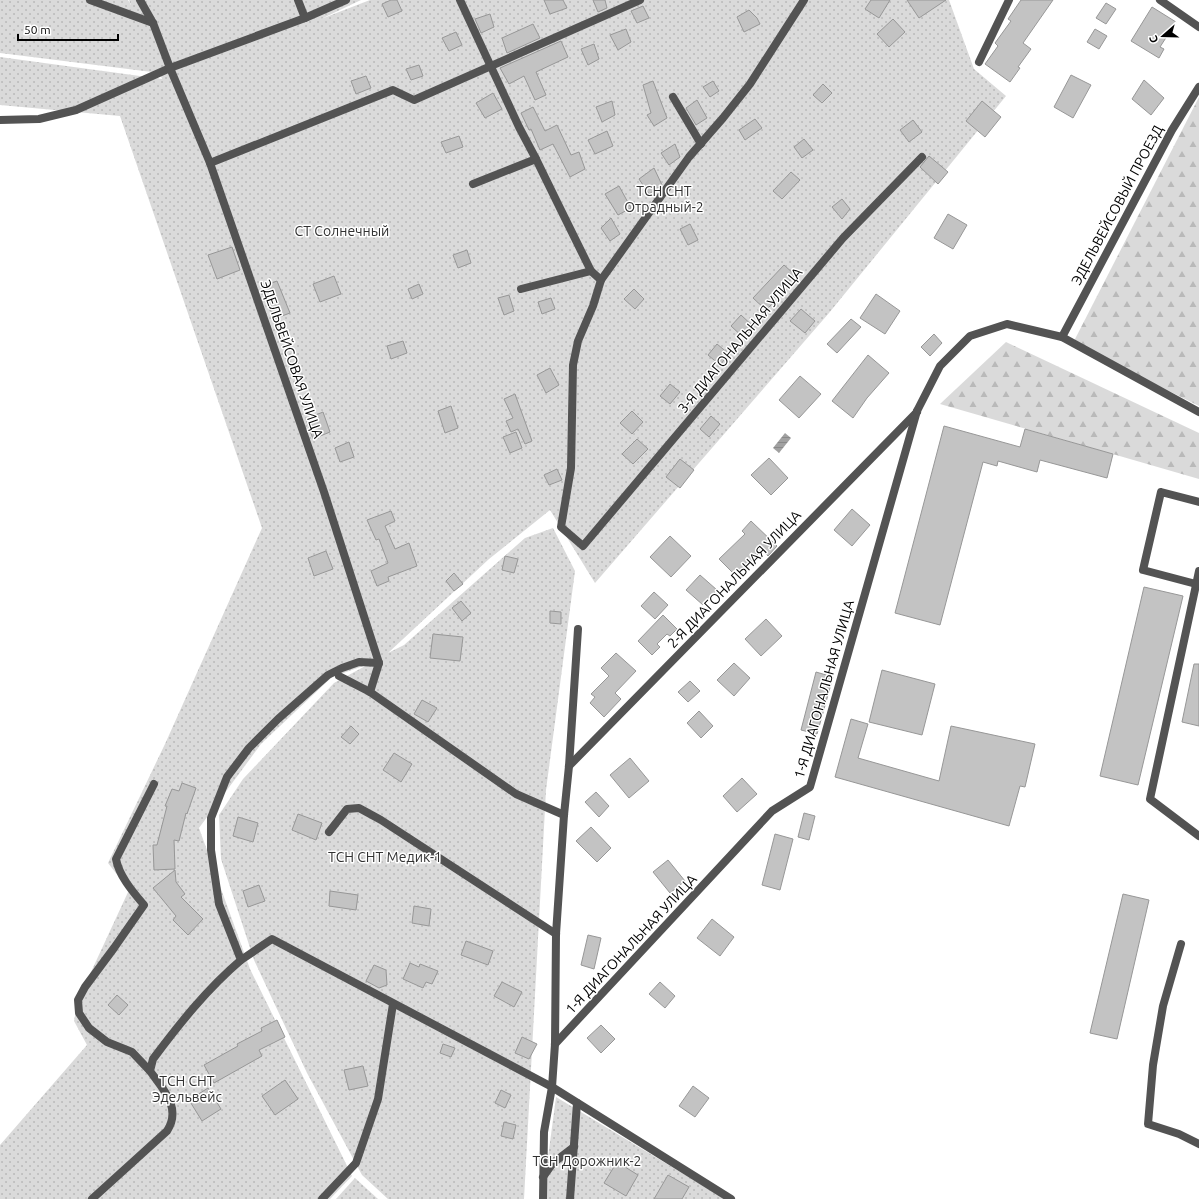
<svg xmlns="http://www.w3.org/2000/svg" width="1199" height="1199" font-family="Ubuntu,sans-serif">
<style>
.forest{fill:url(#forest-firs)}
.garden{fill:url(#garden-dots)}
.water{fill:url(#water-rules)}
.building{fill:#c3c3c3;stroke:#979797}
.lines{fill:none;stroke-linecap:round;stroke-linejoin:round}
.service{stroke:#535353;stroke-width:8}
.minor{stroke:#535353;stroke-width:8}
.labels{text-anchor:middle;dominant-baseline:central;stroke-width:3;stroke-linejoin:round;paint-order:stroke}
.park-label{font-size:14px;fill:#313131;stroke:#fff}
.street-label{font-size:14px;fill:#000;stroke:#fff}
</style>
<defs>
<pattern id="forest-firs" width="22" height="20" patternUnits="userSpaceOnUse"><rect width="22" height="20" fill="#dadada"/><path d="M5 1l3.5 6h-7zM16 11l3.5 6h-7z" fill="#b9b9b9"/></pattern>
<pattern id="garden-dots" width="8" height="8" patternUnits="userSpaceOnUse"><rect width="8" height="8" fill="#dadada"/><path d="M2 2h.1M6 6h.1" fill="none" stroke="#b9b9b9" stroke-width="1.8" stroke-linecap="round"/></pattern>
<pattern id="water-rules" width="6" height="5" patternUnits="userSpaceOnUse"><rect width="6" height="5" fill="#a1a1a1"/><path d="M0 2.5h6" fill="none" stroke="#898989"/></pattern>
</defs>
<rect width="100%" height="100%" fill="#fff"/>
<g class="forest">
<polygon points="1199,97 1199,406 1073,343"/>
<polygon points="1006,342 1199,433 1199,479 940,404"/>
</g>
<g class="garden">
<polygon points="0,0 128,0 131,5 129,0 361,0 321,19 370,0 949,0 974,69 1006,96 829,313 595,583 550,510 489,559 388,653 404,645 525,538 553,528 575,571 546,790 524,1199 388,1199 362,1175 307,1073 254,960 221,859 219,815 243,779 334,683 369,664 332,677 261,744 199,828 250,969 352,1176 330,1199 0,1199 0,1145 87,1045 74,1021 78,1000 129,890 108,863 165,744 262,528 120,116 0,105 0,57 162,79 160,73 0,53"/>
<polygon points="556,1097 725,1199 546,1199 547,1165"/>
<polygon points="355,1178 378,1199 336,1199"/>
</g>
<polygon class="water" points="785,433 791,438 779,453 773,448"/>
<g class="building">
<polygon points="391,0 397,0 402,11 388,17 382,4"/>
<polygon points="544,0 563,0 567,8 550,14"/>
<polygon points="593,0 605,0 607,8 598,12"/>
<polygon points="871,0 890,0 879,18 865,9"/>
<polygon points="907,0 946,0 919,18"/>
<polygon points="1021,0 1053,0 1023,43 1031,49 1018,67 1020,68 1010,82 985,64 998,46 995,43 1011,21 1008,19"/>
<polygon points="1106,3 1116,9 1106,24 1096,18"/>
<polygon points="643,6 649,18 637,23 631,11"/>
<polygon points="1152,7 1176,22 1160,47 1164,49 1159,58 1131,41"/>
<polygon points="749,10 757,18 760,24 744,32 737,17"/>
<polygon points="490,14 494,27 481,33 475,19"/>
<polygon points="893,19 905,32 889,47 877,34"/>
<polygon points="533,24 540,38 507,53 502,38"/>
<polygon points="626,29 631,42 618,50 610,35"/>
<polygon points="1095,29 1107,36 1099,49 1087,42"/>
<polygon points="456,32 462,45 449,51 442,38"/>
<polygon points="561,41 568,57 536,72 546,95 535,100 524,76 509,84 500,68"/>
<polygon points="594,44 599,59 588,65 581,49"/>
<polygon points="419,65 423,76 411,80 406,69"/>
<polygon points="1071,75 1091,85 1073,118 1054,107"/>
<polygon points="366,76 371,88 356,94 351,81"/>
<polygon points="1144,80 1164,98 1151,115 1132,99"/>
<polygon points="653,81 667,118 654,126 647,115 651,113 643,85"/>
<polygon points="713,81 719,91 710,97 703,87"/>
<polygon points="823,84 832,93 822,103 813,95"/>
<polygon points="493,93 502,109 485,118 476,103"/>
<polygon points="697,100 707,118 696,125 686,108"/>
<polygon points="612,101 615,115 602,122 596,107"/>
<polygon points="982,101 1001,117 985,137 966,121"/>
<polygon points="533,107 545,131 557,125 571,155 579,152 585,169 570,177 553,144 540,150 531,129 529,130 521,113"/>
<polygon points="755,119 762,128 745,140 739,130"/>
<polygon points="913,120 922,132 909,142 900,130"/>
<polygon points="607,131 613,146 595,154 588,140"/>
<polygon points="459,136 463,147 446,153 441,142"/>
<polygon points="804,139 813,150 802,158 794,147"/>
<polygon points="675,144 680,157 669,165 661,153"/>
<polygon points="929,156 948,172 938,184 920,167"/>
<polygon points="654,168 662,185 649,194 639,179"/>
<polygon points="791,172 800,180 782,199 773,191"/>
<polygon points="619,186 631,208 618,215 605,194"/>
<polygon points="842,199 850,209 842,219 832,207"/>
<polygon points="948,214 967,225 953,249 934,238"/>
<polygon points="611,218 620,234 610,241 601,228"/>
<polygon points="690,224 698,240 688,245 680,229"/>
<polygon points="232,247 240,270 217,279 208,255"/>
<polygon points="467,250 471,263 458,268 453,255"/>
<polygon points="784,265 795,275 772,300 774,302 766,310 753,298"/>
<polygon points="334,276 341,294 320,302 313,284"/>
<polygon points="277,281 290,313 274,319 262,287"/>
<polygon points="419,284 423,294 412,299 408,289"/>
<polygon points="634,289 644,299 635,309 624,299"/>
<polygon points="876,294 900,311 885,334 860,318"/>
<polygon points="509,295 514,311 504,315 498,298"/>
<polygon points="551,298 555,309 542,314 538,302"/>
<polygon points="801,309 815,321 805,333 790,321"/>
<polygon points="741,315 755,328 745,339 731,326"/>
<polygon points="851,319 861,327 837,353 827,344"/>
<polygon points="934,334 942,343 930,356 921,347"/>
<polygon points="403,341 407,353 391,359 387,346"/>
<polygon points="717,344 729,354 720,365 708,355"/>
<polygon points="868,355 889,373 867,398 853,418 832,401"/>
<polygon points="550,368 559,385 546,393 537,375"/>
<polygon points="800,376 821,394 799,418 779,400"/>
<polygon points="670,384 680,392 670,404 660,396"/>
<polygon points="515,394 532,441 525,444 518,429 511,432 506,421 513,418 504,399"/>
<polygon points="451,406 458,428 445,433 438,411"/>
<polygon points="632,411 643,422 632,434 620,423"/>
<polygon points="323,412 330,432 313,439 306,419"/>
<polygon points="711,416 720,424 709,437 700,429"/>
<polygon points="944,426 1020,447 1025,429 1113,454 1107,478 1040,460 1037,472 998,461 997,466 983,462 940,625 895,613"/>
<polygon points="516,432 522,448 510,453 503,437"/>
<polygon points="637,439 648,449 633,464 622,454"/>
<polygon points="349,442 354,457 340,462 335,448"/>
<polygon points="769,458 788,478 771,495 751,475"/>
<polygon points="680,459 694,470 680,488 666,477"/>
<polygon points="557,469 562,480 549,485 544,475"/>
<polygon points="852,509 870,525 852,546 834,530"/>
<polygon points="391,511 395,521 385,526 395,549 409,543 417,566 388,577 389,581 377,586 371,571 388,563 379,539 376,540 367,520"/>
<polygon points="751,521 777,546 768,556 762,550 736,576 719,559 745,534 742,531"/>
<polygon points="670,536 691,556 671,577 650,557"/>
<polygon points="326,551 333,569 314,576 308,558"/>
<polygon points="505,556 518,559 514,573 502,570"/>
<polygon points="454,573 463,584 454,591 446,581"/>
<polygon points="700,575 717,590 703,605 686,590"/>
<polygon points="1144,587 1183,596 1138,785 1100,776"/>
<polygon points="654,592 668,605 655,619 641,606"/>
<polygon points="461,601 471,613 462,621 452,608"/>
<polygon points="550,611 561,612 561,624 550,623"/>
<polygon points="663,615 677,629 670,636 667,634 657,644 660,647 652,655 638,641"/>
<polygon points="766,619 782,636 761,656 745,639"/>
<polygon points="433,634 463,637 460,661 430,658"/>
<polygon points="616,653 636,671 615,693 621,699 604,717 590,703 595,697 591,694 609,676 601,668"/>
<polygon points="734,663 750,678 734,696 717,680"/>
<polygon points="1194,664 1199,664 1199,726 1182,722"/>
<polygon points="882,670 935,684 922,735 869,722"/>
<polygon points="816,672 833,677 817,734 801,730"/>
<polygon points="690,681 700,691 688,702 678,692"/>
<polygon points="422,700 437,708 428,722 414,714"/>
<polygon points="699,711 713,726 701,738 687,723"/>
<polygon points="851,719 868,724 858,758 939,781 951,726 1035,744 1025,787 1020,786 1009,826 835,777"/>
<polygon points="351,726 359,734 350,744 341,737"/>
<polygon points="394,753 412,764 401,782 383,770"/>
<polygon points="630,758 649,781 629,798 610,775"/>
<polygon points="742,778 757,794 737,812 723,796"/>
<polygon points="182,783 196,788 187,814 186,813 179,841 174,840 175,869 154,870 153,845 157,845 167,806 165,806 172,789 179,791"/>
<polygon points="596,792 609,806 599,817 585,802"/>
<polygon points="804,813 815,816 809,840 798,837"/>
<polygon points="298,814 322,823 316,840 292,830"/>
<polygon points="238,817 258,823 253,842 233,836"/>
<polygon points="591,827 611,848 597,862 576,841"/>
<polygon points="775,834 793,839 780,890 762,885"/>
<polygon points="668,860 685,881 670,893 653,872"/>
<polygon points="175,870 176,882 185,894 181,897 203,919 188,935 173,920 176,916 153,888"/>
<polygon points="259,885 265,901 248,907 243,891"/>
<polygon points="330,891 358,895 356,910 329,906"/>
<polygon points="1123,894 1149,900 1117,1039 1090,1033"/>
<polygon points="414,906 431,909 429,926 412,923"/>
<polygon points="712,919 734,937 720,956 697,938"/>
<polygon points="588,935 601,938 594,969 581,965"/>
<polygon points="466,941 493,951 488,965 461,955"/>
<polygon points="410,963 419,967 420,964 438,971 432,984 426,982 423,988 403,979"/>
<polygon points="374,965 386,970 387,985 379,988 366,981"/>
<polygon points="502,982 522,992 514,1007 494,996"/>
<polygon points="660,982 675,996 665,1008 649,994"/>
<polygon points="117,995 128,1005 119,1015 108,1005"/>
<polygon points="277,1020 285,1037 259,1050 262,1056 214,1083 204,1065 238,1046 237,1044 262,1031 261,1028"/>
<polygon points="601,1025 615,1039 601,1053 587,1038"/>
<polygon points="522,1037 537,1044 529,1059 515,1053"/>
<polygon points="443,1044 455,1048 451,1057 440,1053"/>
<polygon points="363,1066 368,1086 349,1090 344,1070"/>
<polygon points="285,1080 298,1099 275,1115 262,1096"/>
<polygon points="693,1086 709,1098 695,1117 679,1106"/>
<polygon points="208,1088 221,1109 202,1121 189,1100"/>
<polygon points="501,1090 511,1095 505,1108 495,1103"/>
<polygon points="504,1122 516,1125 513,1139 501,1136"/>
<polygon points="617,1162 638,1175 626,1196 604,1183"/>
<polygon points="668,1175 689,1187 682,1199 654,1199"/>
</g>
<g class="lines">
<g class="service">
<polyline points="90,0 153,23"/>
<polyline points="298,0 305,18"/>
<polyline points="460,0 519,127 536,159 557,202 591,271 601,280"/>
<polyline points="804,0 750,84 723,118 689,157 601,280 593,306 578,341 573,365 571,468 561,527 583,546 843,238 922,157"/>
<polyline points="1160,0 1199,27"/>
<polyline points="979,62 1009,0"/>
<polyline points="673,97 701,144"/>
<polyline points="0,120 39,119 76,110 170,68 305,18 346,0"/>
<polyline points="210,163 393,90 414,100 640,0"/>
<polyline points="473,184 536,159"/>
<polyline points="521,289 591,271"/>
<polyline points="1062,337 1172,130 1199,87"/>
<polyline points="1199,571 1150,799 1199,836"/>
<polyline points="1196,584 1143,570 1161,492 1199,502"/>
<polyline points="339,676 370,692 516,794 564,815"/>
<polyline points="569,766 917,412"/>
<polyline points="329,832 347,809 359,808 381,820 556,934"/>
<polyline points="1181,944 1163,1006 1153,1065 1148,1124 1179,1134 1199,1144"/>
<polyline points="241,960 272,939 552,1087 731,1199"/>
<polyline points="555,1044 772,811 810,787 917,411"/>
<path d="M150 1071 132 1052 107 1042 89 1028 79 1013 78 1000 85 987 114 948 144 905C133 892 119 876 116 859L154 784"/>
<polyline points="543,1177 553,1163 574,1147"/>
<polyline points="543,1199 544,1132 552,1087 555,1044 556,934 564,815 569,766 578,629"/>
<polyline points="570,1199 577,1103"/>
</g>
<g class="minor">
<polyline points="140,0 153,23 170,68 210,163 324,492 379,663 370,692"/>
<polyline points="917,411 940,366 970,336 1007,324 1062,337 1199,412"/>
<path d="M92 1199 167 1131C182 1108 163 1089 150 1071L153 1059C180 1023 207 989 241 960L219 904 211 850V818L227 777 249 748 278 719 328 675 342 668 359 662 379 663"/>
<polyline points="322,1199 356,1163 378,1099 393,1004"/>
</g>
</g>
<g class="labels">
<g class="park-label">
<text x="664" y="191">ТСН СНТ<tspan x="664" dy="16">Отрадный-2</tspan></text>
<text x="342" y="231">СТ Солнечный</text>
<text x="385" y="857">ТСН СНТ Медик-1</text>
<text x="187" y="1081">ТСН СНТ<tspan x="187" dy="16">Эдельвейс</tspan></text>
<text x="587" y="1161">ТСН Дорожник-2</text>
</g>
<g class="street-label">
<text transform="translate(1117 205) rotate(-62)">ЭДЕЛЬВЕЙСОВЫЙ ПРОЕЗД</text>
<text transform="translate(740 340) rotate(-50)">3-Я ДИАГОНАЛЬНАЯ УЛИЦА</text>
<text transform="translate(292 359) rotate(71)">ЭДЕЛЬВЕЙСОВАЯ УЛИЦА</text>
<text transform="translate(734 579) rotate(-46)">2-Я ДИАГОНАЛЬНАЯ УЛИЦА</text>
<text transform="translate(824 689) rotate(-74)">1-Я ДИАГОНАЛЬНАЯ УЛИЦА</text>
<text transform="translate(631 944) rotate(-47)">1-Я ДИАГОНАЛЬНАЯ УЛИЦА</text>
</g>
</g>
<g transform="translate(1163 36) rotate(250)" stroke="#ffffff" stroke-width="3" paint-order="stroke">
<path d="M0-3L7 15L0 10L-7 15Z" fill="#000000"/>
<text y="-6" font-size="11" font-weight="bold" text-anchor="middle" fill="#000000">С</text>
</g>
<path d="M18 34v6h100v-6" fill="none" stroke="#000000" stroke-width="2"/>
<text x="24" y="34" font-size="12" fill="#000000" stroke="#ffffff" stroke-width="3" paint-order="stroke">50 m</text>
</svg>
